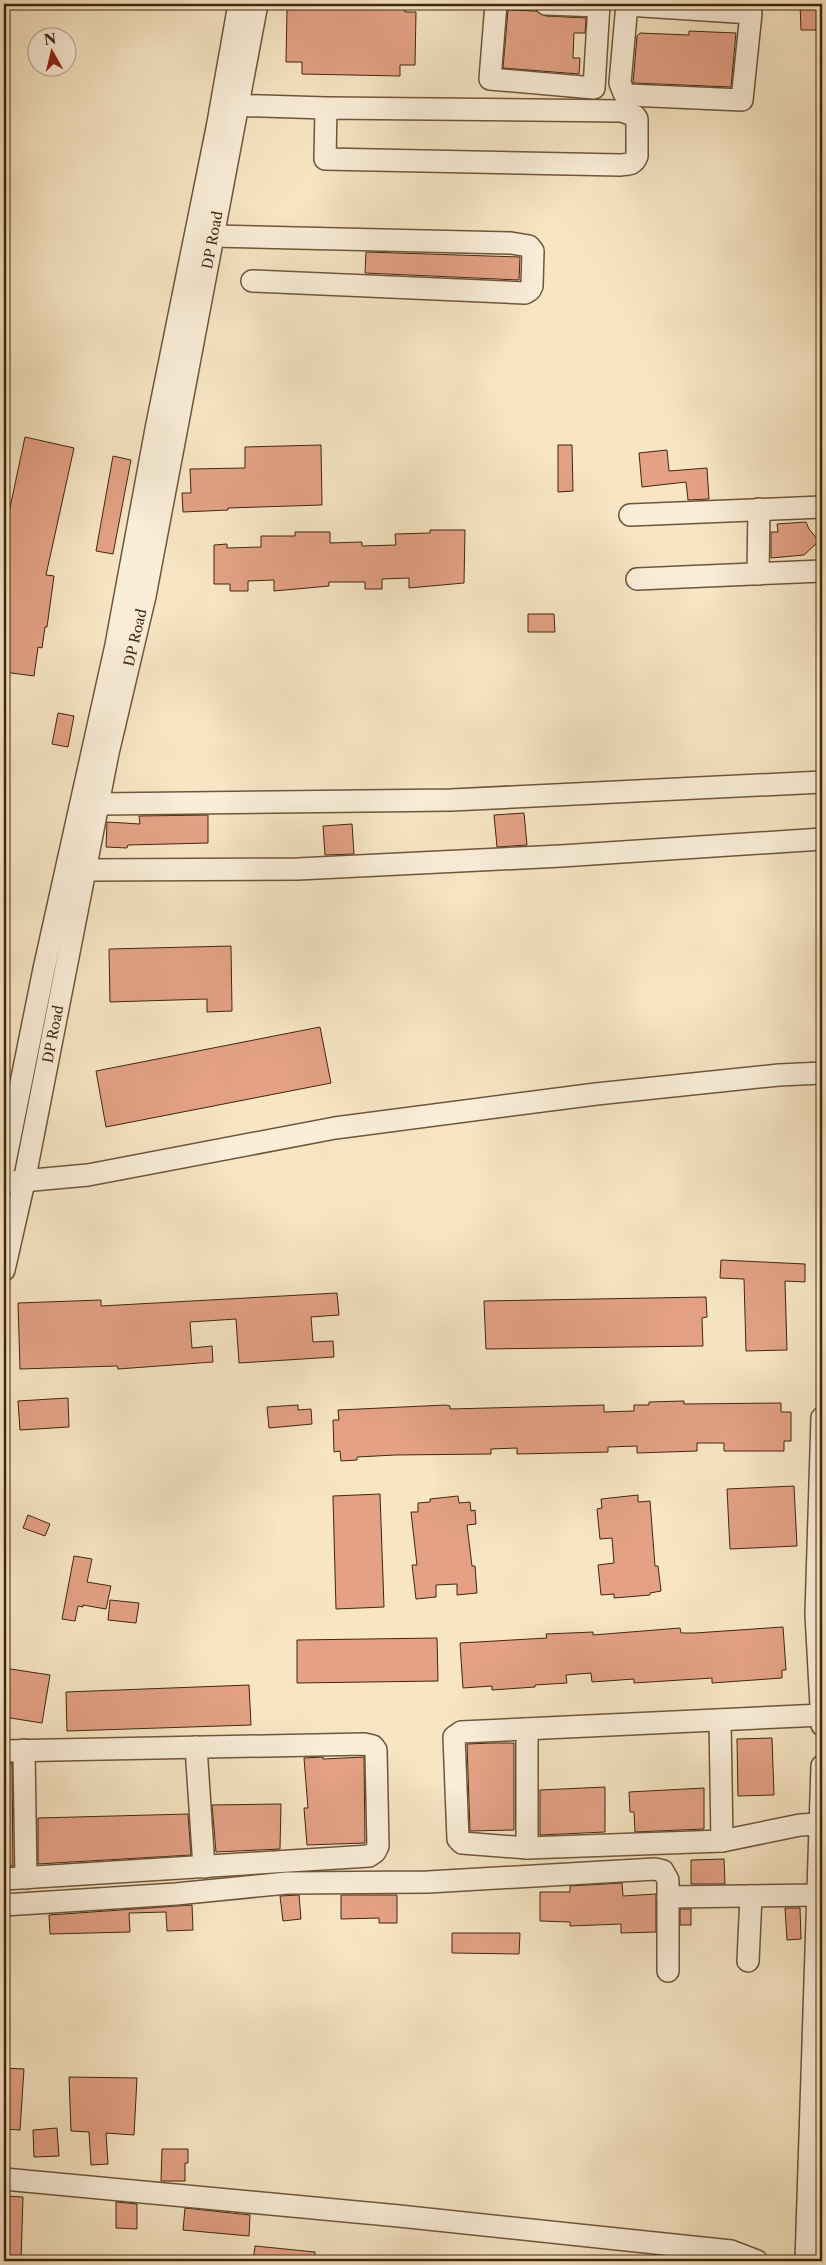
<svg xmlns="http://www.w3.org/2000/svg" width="826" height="2265" font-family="'Libre Caslon Text',serif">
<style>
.building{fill:#e4a186;stroke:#40270d}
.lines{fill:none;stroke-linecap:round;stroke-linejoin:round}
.minor-casing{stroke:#6e563b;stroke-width:24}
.minor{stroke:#faeed9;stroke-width:21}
.labels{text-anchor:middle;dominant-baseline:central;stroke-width:5;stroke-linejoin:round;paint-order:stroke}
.street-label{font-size:14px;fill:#40270d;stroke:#faeed9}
</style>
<rect width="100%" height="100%" fill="#f7e5c4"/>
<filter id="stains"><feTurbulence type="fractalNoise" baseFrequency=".004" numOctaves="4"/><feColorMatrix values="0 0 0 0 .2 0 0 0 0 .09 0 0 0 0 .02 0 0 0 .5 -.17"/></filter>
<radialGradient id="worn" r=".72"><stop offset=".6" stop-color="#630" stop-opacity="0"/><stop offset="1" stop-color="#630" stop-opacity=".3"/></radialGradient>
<g class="building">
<polygon points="303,4 405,4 405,12 416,12 415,65 400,65 400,76 302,74 302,62 286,62 287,9 303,9"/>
<polygon points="800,4 822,4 822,30 801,30"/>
<polygon points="508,10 536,11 546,16 586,18 585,33 574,33 573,58 580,58 579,74 503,68"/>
<polygon points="689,31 736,33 731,87 633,83 637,36 640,33 689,35"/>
<polygon points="366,252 520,257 519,280 365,273"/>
<polygon points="25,437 74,448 46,575 54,576 47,627 45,627 42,648 38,647 34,676 4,672 4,536"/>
<polygon points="321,445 322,505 228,508 228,510 183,512 182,493 191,493 190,469 245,468 245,447"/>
<polygon points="558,445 572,445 573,491 558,492"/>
<polygon points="667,450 669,471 707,468 709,499 688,500 686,482 642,487 639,453"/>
<polygon points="113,456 131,460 113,554 96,551"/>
<polygon points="806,522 809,529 819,541 804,555 771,558 771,532 778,532 777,524"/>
<polygon points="430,530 465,530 464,583 409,588 409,578 382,579 382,589 365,589 365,582 329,582 329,586 274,591 274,580 248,581 248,591 230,591 230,584 214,584 214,545 227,544 227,548 261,547 261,536 295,536 295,532 330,532 330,543 362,542 362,546 396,545 395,534 430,533"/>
<polygon points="528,614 554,614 555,632 528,632"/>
<polygon points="58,713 74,716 68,747 52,744"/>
<polygon points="524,813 527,845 497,847 494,815"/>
<polygon points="208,815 208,843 128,845 127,848 106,847 107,822 140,824 139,816"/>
<polygon points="352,824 354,854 325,855 323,826"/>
<polygon points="231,946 232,1011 207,1012 207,999 110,1002 109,949"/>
<polygon points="320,1027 331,1083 106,1127 96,1071"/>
<polygon points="721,1260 805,1264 805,1282 785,1281 787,1350 746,1351 744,1279 720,1278"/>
<polygon points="337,1293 339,1315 311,1317 313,1342 333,1341 334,1357 239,1363 236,1319 190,1322 192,1348 212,1346 213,1362 118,1369 117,1366 20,1369 18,1303 101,1300 101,1306"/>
<polygon points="706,1297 707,1317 702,1318 703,1346 486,1349 484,1301"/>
<polygon points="68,1398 69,1427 20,1430 18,1401"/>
<polygon points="684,1401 684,1404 781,1403 781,1412 791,1412 791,1441 784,1441 784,1451 724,1451 724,1443 697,1443 697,1451 637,1453 637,1446 608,1447 608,1452 517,1454 517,1448 491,1449 491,1454 395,1455 357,1457 357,1460 341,1461 340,1451 334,1452 333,1420 339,1420 338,1410 446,1405 450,1406 450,1409 604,1405 604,1412 634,1411 634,1405 649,1405 649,1402"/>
<polygon points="298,1405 298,1410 311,1409 312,1424 269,1428 267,1407"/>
<polygon points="794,1486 797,1546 730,1549 727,1489"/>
<polygon points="380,1494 384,1607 336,1609 333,1496"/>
<polygon points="638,1495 638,1502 650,1501 655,1566 658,1566 661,1591 650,1593 650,1595 614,1598 614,1594 601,1595 598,1565 614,1563 612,1538 600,1539 597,1509 602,1508 601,1499"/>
<polygon points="458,1496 459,1503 470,1502 471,1511 475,1510 476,1524 467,1525 472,1566 475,1566 477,1593 457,1595 457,1584 436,1585 436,1597 416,1599 412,1565 417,1565 411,1512 418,1512 418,1503 430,1502 430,1499"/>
<polygon points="28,1515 50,1524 45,1536 23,1528"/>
<polygon points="74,1556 92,1559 87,1582 111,1586 106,1609 83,1605 83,1607 78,1606 75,1621 62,1619"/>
<polygon points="110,1600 139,1603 136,1623 108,1620"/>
<polygon points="783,1627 786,1670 782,1670 782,1678 712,1683 712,1678 634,1683 634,1679 592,1682 591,1673 566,1675 567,1683 535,1685 535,1687 492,1690 492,1686 463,1688 460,1643 547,1638 546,1634 593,1632 593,1635 680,1628 681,1633 695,1633"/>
<polygon points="437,1638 438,1681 297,1683 297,1640"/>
<polygon points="4,1668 50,1675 42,1723 4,1717"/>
<polygon points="249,1685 251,1725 67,1731 66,1692"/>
<polygon points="772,1738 774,1795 738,1796 737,1739"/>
<polygon points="492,1743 514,1743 514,1830 470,1831 467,1744"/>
<polygon points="323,1757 323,1759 364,1757 365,1843 307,1845 304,1808 308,1808 304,1758"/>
<polygon points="4,1763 12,1763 13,1866 4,1866"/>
<polygon points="605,1787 605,1832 540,1835 540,1790"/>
<polygon points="704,1788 704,1829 635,1832 634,1812 630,1812 629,1792"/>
<polygon points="281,1804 280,1849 216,1852 212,1805"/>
<polygon points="188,1814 191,1855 38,1864 38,1818"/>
<polygon points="724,1859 725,1884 691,1884 691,1860"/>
<polygon points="622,1883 623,1896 656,1894 656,1932 621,1933 621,1924 570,1926 570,1922 540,1921 540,1892 570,1892 570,1886"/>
<polygon points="299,1895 301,1919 283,1921 280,1896"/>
<polygon points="341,1895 397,1895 397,1923 379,1923 379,1918 341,1919"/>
<polygon points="192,1905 193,1930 167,1931 166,1912 129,1913 130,1932 50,1934 49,1915"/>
<polygon points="785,1908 800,1908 801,1939 787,1940"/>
<rect x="680" y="1909" width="11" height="16"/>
<polygon points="452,1933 520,1933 519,1954 452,1953"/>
<polygon points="4,2068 24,2069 20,2130 4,2129"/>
<polygon points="69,2077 137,2078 134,2135 106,2133 108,2164 91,2165 89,2132 71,2131"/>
<polygon points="57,2128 59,2156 34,2157 33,2130"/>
<polygon points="162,2149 188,2149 188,2163 185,2163 185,2181 161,2181"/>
<polygon points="4,2196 23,2197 21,2261 4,2261"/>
<polygon points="116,2202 137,2204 137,2229 116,2228"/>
<polygon points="185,2208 250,2215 249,2236 183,2230"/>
<polygon points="255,2246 315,2252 315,2261 253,2261"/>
</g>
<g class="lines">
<defs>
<g id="minor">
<polyline points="496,4 490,79 594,88 599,4"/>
<polyline points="546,4 599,6"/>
<polyline points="627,4 620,83 624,93 629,95 742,100 751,13 627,5"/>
<path d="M225 105 326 108 622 111 635 116 637 119V156C634 165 628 164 620 165L325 159 326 108"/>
<polyline points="213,236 511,243 529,246 533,251 532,286 530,290 525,293 252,281"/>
<polyline points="630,515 822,507"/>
<polyline points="758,574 759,509"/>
<polyline points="637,579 822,571"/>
<polyline points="98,804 451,800 822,782"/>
<polyline points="85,870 298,869 561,856 822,839"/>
<polyline points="4,1167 44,969 116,645 156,429 217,128 239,4"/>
<polyline points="11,1182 88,1175 335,1128 596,1094 779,1075 822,1073"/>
<path id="s1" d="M4 1270 24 1182 108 753 145 596 257 4"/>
<polyline points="822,1418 816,1614 822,1725"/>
<polyline points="720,1720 722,1841"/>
<polyline points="527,1729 527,1848"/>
<polyline points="196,1747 204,1867"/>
<polyline points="24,1750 26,1878"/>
<polyline points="4,1751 364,1744 373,1746 376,1750 378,1846 375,1852 369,1856 4,1879"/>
<polyline points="820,1824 800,1825 722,1841 527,1848 462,1843 458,1839 454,1737 461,1732 822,1715"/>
<polyline points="668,1897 818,1895"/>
<polyline points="4,1905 176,1894 287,1883 428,1882 655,1869 663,1871 668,1880 668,1971"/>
<polyline points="748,1961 751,1896"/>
<polyline points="4,2179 399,2216 731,2251 757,2261"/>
<polyline points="806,2261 822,1766"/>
</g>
</defs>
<use href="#minor" class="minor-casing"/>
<use href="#minor" class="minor"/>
</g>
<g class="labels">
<g class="street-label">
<text stroke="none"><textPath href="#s1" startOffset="1051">DP Road</textPath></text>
<text stroke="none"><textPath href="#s1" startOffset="646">DP Road</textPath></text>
<text stroke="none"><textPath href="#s1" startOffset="241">DP Road</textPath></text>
</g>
</g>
<rect width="826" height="2265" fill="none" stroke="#f7e5c4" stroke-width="20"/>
<rect x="5" y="5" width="816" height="2255" fill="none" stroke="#40270d" stroke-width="2.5"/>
<rect x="10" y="10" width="806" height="2245" fill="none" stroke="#40270d"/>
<g transform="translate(52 52) rotate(352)"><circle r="24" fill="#faeed9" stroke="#b09e87"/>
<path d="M0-4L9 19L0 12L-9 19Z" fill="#8f2418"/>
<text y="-8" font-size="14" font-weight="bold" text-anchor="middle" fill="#40270d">N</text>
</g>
<rect width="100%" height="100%" filter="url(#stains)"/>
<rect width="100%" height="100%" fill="url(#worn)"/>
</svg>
